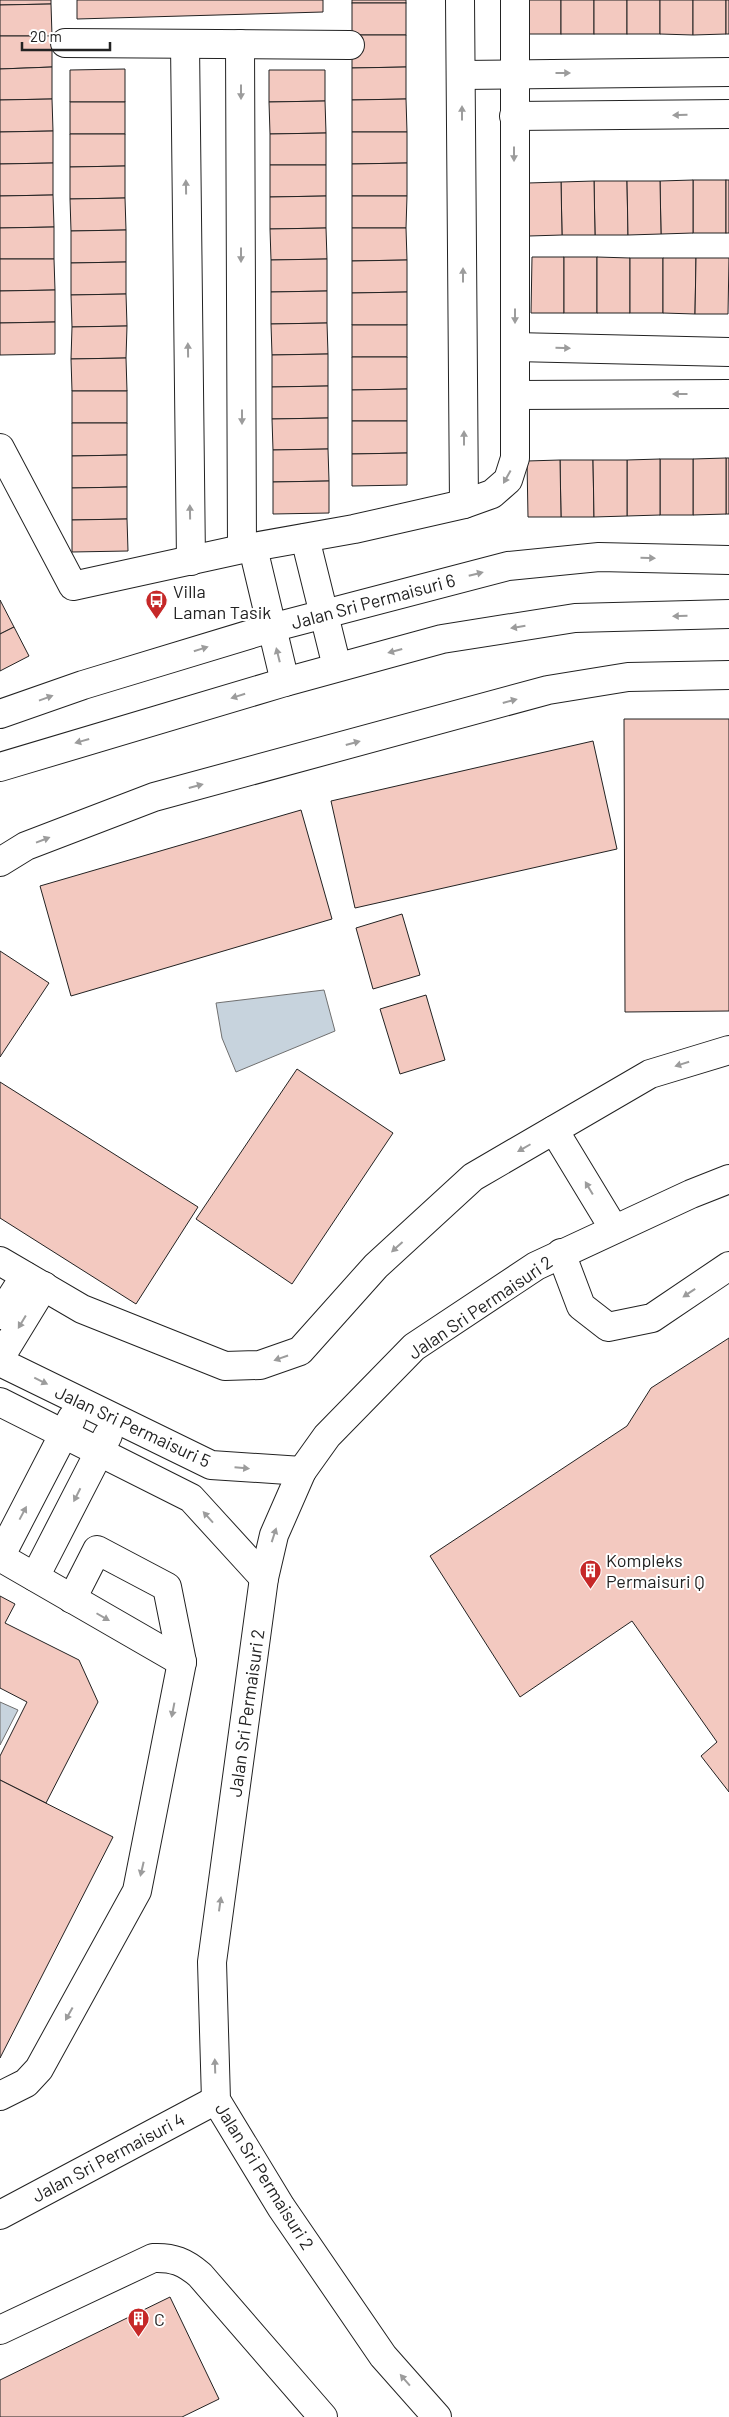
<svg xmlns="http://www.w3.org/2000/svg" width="729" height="2417" font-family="Barlow,sans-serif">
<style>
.water{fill:#c7d3dd;stroke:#6f6f6f}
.building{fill:#f3c9c0;stroke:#222}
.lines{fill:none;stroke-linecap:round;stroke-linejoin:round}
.minor-casing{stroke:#222;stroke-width:30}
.minor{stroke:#fff;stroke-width:28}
.oneway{fill:#9c9c9c}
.labels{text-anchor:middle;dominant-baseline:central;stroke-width:4;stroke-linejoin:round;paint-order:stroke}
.poi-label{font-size:18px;fill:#222;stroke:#fff;text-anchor:start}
.street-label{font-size:18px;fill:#222;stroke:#fff}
</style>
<rect width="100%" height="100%" fill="#fff"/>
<g class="water">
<polygon points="324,990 335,1031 236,1072 222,1038 216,1003"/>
<polygon points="0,1702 18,1710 0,1745"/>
</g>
<g class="building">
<polygon points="0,0 51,0 51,4 0,5"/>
<polygon points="77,0 323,0 323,12 77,19"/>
<rect x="352" y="0" width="54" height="3"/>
<rect x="528" y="0" width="33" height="34"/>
<rect x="561" y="0" width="33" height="34"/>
<rect x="594" y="0" width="33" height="34"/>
<rect x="627" y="0" width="33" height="34"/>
<polygon points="660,0 693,0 693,35 660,34"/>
<polygon points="693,0 726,0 726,34 693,35"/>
<rect x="726" y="0" width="3" height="34"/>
<rect x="352" y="3" width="54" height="32"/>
<polygon points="51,4 52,36 0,36 0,5"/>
<polygon points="352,35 406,35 406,67 352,68"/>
<polygon points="0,36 52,36 52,67 0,69"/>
<polygon points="52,67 52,99 0,100 0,69"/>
<polygon points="406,67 406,99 352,100 352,68"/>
<polygon points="125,69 125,102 70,102 70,70"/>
<polygon points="269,70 325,70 325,101 269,102"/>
<polygon points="52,99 53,131 0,132 0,100"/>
<polygon points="406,99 407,132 352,132 352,100"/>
<polygon points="325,101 326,133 270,134 269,102"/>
<rect x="70" y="102" width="55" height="32"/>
<polygon points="53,131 53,163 0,164 0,132"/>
<polygon points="352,132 407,132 407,163 352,164"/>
<polygon points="326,133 326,165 270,165 270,134"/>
<polygon points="70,134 125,134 125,166 70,167"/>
<polygon points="53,163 53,195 0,196 0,164"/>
<polygon points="407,163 407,196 352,196 352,164"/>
<polygon points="270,165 326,165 326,196 270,197"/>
<polygon points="125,166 125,198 70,199 70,167"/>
<rect x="693" y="180" width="33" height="53"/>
<polygon points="693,180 693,233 661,234 660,181"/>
<rect x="726" y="180" width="3" height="53"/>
<polygon points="594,181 627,181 628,235 595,235"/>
<polygon points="594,181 595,235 562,235 561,182"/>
<polygon points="627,181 660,181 661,234 628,235"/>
<polygon points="561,182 562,235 529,236 528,183"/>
<polygon points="53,195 54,227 0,228 0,196"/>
<polygon points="326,196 326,228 270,229 270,197"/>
<polygon points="352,196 407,196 406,228 352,228"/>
<polygon points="125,198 126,230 71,231 70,199"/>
<polygon points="54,227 54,259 0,259 0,228"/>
<polygon points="326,228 327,259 271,260 270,229"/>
<polygon points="352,228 406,228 407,260 352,261"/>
<polygon points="126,230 126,262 71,263 71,231"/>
<polygon points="532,257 564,257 564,313 531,313"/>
<rect x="564" y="257" width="33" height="56"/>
<polygon points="597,257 630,258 630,313 597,313"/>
<rect x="630" y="258" width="33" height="55"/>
<polygon points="663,258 696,258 695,314 663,313"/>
<polygon points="696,258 729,258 728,314 695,314"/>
<polygon points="0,259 54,259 55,290 0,291"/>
<polygon points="327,259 327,291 271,292 271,260"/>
<polygon points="407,260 407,292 352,293 352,261"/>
<polygon points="126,262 126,294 71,295 71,263"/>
<polygon points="55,290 55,322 0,323 0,291"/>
<polygon points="327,291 327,323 271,324 271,292"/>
<polygon points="407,292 407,325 352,325 352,293"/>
<polygon points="126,294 127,326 72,327 71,295"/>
<polygon points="55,322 55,354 0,355 0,323"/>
<polygon points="327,323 328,354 272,355 271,324"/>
<rect x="352" y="325" width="55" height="32"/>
<polygon points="127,326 126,358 71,359 72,327"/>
<polygon points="328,354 328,386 272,387 272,355"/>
<polygon points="352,357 407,357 407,389 352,390"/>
<polygon points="126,358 127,391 72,391 71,359"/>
<polygon points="328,386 328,418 272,419 272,387"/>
<polygon points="407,389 407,421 352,421 352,390"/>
<rect x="72" y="391" width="55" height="32"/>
<polygon points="328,418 328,449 273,450 272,419"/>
<polygon points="352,421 407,421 407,453 352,454"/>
<polygon points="72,423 127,423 127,455 72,456"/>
<polygon points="328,449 329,481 273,482 273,450"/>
<polygon points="407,453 407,485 352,486 352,454"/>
<polygon points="127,455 127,487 72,488 72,456"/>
<rect x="726" y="458" width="3" height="56"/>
<polygon points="726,458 726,514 693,515 693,459"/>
<rect x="660" y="459" width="33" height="56"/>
<polygon points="660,459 660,515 627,516 627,460"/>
<polygon points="560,460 593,460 594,517 561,517"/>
<polygon points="560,460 561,517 528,517 527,461"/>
<polygon points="593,460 627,460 627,516 594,517"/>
<polygon points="329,481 329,513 273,514 273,482"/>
<polygon points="127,487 127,519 72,520 72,488"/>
<polygon points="127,519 128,551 72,552 72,520"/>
<polygon points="0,600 14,627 0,634"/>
<polygon points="14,627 29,656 0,671 0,634"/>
<polygon points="624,719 729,719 729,1011 625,1012"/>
<polygon points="593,741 617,849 355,908 331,801"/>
<polygon points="301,810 332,919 71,996 40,886"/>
<polygon points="402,914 420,975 373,989 356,928"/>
<polygon points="0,951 49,983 0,1057"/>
<polygon points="426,995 445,1060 400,1074 380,1009"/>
<polygon points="297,1069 393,1133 292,1284 196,1219"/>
<polygon points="0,1082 198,1207 136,1304 0,1218"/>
<polygon points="729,1338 729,1792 701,1756 717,1742 632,1621 520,1697 430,1556 627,1426 651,1388"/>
<polygon points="0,1596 15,1604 5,1623 79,1660 98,1702 46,1803 0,1780 0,1756 27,1702 0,1688"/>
<polygon points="0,1780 113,1837 0,2058"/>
<polygon points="170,2297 219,2399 182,2417 0,2417 0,2380"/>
</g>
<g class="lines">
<defs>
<g id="minor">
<polyline points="460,0 464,504"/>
<polyline points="65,43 350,45"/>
<polyline points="185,44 191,561"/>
<polyline points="240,44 242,549"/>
<polyline points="461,75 729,72"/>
<polyline points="514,116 729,114"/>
<polyline points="515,347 729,352"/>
<polyline points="515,395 729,394"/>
<polyline points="0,448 73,586 242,549 354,529 464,504 492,494 508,480 515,458 515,0"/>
<polyline points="305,538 337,667"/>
<polyline points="253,548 285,682"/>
<polyline points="0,714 83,685 271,628 508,566 599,557 729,560"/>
<polyline points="0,767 285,682 442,639 575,618 729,614"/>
<polyline points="0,862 26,846 154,797 548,690 628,677 729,675"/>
<polyline points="554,1130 614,1229"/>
<polyline points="561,1253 581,1306 608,1327 652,1318 729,1266"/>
<polyline points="0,1261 82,1309 225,1366 260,1365 300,1351 376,1266 473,1177 650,1074 729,1050"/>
<polyline points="0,1315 25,1276"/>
<polyline points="0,1358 44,1286"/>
<polyline points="0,1362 211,1465 302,1471"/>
<polyline points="0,1402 191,1498 264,1578"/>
<polyline points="0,1557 182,1662"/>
<polyline points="0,1557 72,1418"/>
<polyline points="35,1577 108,1435"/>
<polyline points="0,2096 26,2083 39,2069 137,1891 182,1662 167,1587 97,1550 72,1599"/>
<polyline points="0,2215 216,2100"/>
<path d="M0 2330 153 2258C173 2257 185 2262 200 2275L323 2417"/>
<polyline points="437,2417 383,2356 281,2207 216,2100 212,1962 264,1578 274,1535 302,1471 327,1436 414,1347 536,1266 691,1194 729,1179"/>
</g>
</defs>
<use href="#minor" class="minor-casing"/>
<use href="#minor" class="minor"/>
</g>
<defs><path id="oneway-solid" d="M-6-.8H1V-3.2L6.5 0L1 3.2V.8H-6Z" transform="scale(1.25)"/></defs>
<g class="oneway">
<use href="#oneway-solid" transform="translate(563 73)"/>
<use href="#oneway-solid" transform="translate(241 92) rotate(90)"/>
<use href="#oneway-solid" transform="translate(462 113) rotate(-90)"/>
<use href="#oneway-solid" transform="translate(680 115) rotate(179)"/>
<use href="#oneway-solid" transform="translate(514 154) rotate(90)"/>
<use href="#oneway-solid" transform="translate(186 187) rotate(-91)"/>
<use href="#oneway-solid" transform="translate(241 255) rotate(90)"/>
<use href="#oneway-solid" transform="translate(463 275) rotate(-90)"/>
<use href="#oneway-solid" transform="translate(515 316) rotate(90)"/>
<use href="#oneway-solid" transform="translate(563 348) rotate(1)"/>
<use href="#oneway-solid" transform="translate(188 350) rotate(-91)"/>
<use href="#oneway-solid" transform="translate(680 394) rotate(180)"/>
<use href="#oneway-solid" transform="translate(242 417) rotate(90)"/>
<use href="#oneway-solid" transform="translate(464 438) rotate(-90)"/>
<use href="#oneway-solid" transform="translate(507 477) rotate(119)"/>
<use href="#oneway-solid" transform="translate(190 512) rotate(-91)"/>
<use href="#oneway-solid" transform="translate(648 558) rotate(1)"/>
<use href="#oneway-solid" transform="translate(476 574) rotate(-14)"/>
<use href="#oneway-solid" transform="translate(680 616) rotate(179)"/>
<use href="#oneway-solid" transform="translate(518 627) rotate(171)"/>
<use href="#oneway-solid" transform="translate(201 649) rotate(-17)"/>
<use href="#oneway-solid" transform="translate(395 651) rotate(165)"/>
<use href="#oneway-solid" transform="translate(278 655) rotate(-104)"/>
<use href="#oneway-solid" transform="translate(238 696) rotate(163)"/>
<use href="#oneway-solid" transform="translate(46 698) rotate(-20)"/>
<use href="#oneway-solid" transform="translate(510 701) rotate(-15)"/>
<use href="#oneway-solid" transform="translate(82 741) rotate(164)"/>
<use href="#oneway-solid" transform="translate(353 743) rotate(-15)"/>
<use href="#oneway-solid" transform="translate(196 786) rotate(-15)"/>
<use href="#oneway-solid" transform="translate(43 840) rotate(-21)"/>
<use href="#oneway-solid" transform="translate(682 1064) rotate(163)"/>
<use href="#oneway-solid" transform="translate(524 1148) rotate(150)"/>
<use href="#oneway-solid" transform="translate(589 1188) rotate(-121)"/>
<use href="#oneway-solid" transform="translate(397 1247) rotate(138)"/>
<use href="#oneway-solid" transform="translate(689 1293) rotate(146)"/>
<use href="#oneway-solid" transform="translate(22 1322) rotate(121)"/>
<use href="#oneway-solid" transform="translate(281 1358) rotate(161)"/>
<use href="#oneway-solid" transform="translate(41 1381) rotate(26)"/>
<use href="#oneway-solid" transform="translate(242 1468) rotate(5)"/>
<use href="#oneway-solid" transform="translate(77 1495) rotate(117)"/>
<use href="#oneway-solid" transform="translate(23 1513) rotate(-62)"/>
<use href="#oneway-solid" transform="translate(208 1517) rotate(-132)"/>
<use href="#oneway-solid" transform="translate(274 1535) rotate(-72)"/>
<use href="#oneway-solid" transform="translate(103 1617) rotate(30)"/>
<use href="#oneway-solid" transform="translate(173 1710) rotate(101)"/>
<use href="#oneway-solid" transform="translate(142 1869) rotate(103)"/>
<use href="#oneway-solid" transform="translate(220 1904) rotate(-82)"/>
<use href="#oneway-solid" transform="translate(69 2014) rotate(119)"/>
<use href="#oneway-solid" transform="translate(215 2066) rotate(-92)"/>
<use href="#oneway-solid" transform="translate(405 2380) rotate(-131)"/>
</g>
<defs>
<symbol id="bus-pin" viewBox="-11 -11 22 30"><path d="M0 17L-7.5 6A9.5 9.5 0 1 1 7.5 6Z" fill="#c62828" stroke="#fff"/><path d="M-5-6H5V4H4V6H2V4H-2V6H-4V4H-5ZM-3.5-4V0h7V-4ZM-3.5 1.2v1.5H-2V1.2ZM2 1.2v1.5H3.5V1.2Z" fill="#fff"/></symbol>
<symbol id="building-pin" viewBox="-11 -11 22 30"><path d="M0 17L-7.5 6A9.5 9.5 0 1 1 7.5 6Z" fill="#c62828" stroke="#fff"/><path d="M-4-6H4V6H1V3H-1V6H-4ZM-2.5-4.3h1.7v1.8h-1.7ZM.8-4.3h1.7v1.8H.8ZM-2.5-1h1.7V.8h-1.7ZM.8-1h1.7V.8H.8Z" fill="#fff"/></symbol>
</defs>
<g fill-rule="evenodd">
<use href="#bus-pin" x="144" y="588" width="25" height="34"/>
<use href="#building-pin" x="578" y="1558" width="25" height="34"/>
<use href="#building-pin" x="126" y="2306" width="25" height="34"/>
</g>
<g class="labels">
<g class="poi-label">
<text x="173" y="591">Villa<tspan x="173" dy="21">Laman Tasik</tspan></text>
<text x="606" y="1560">Kompleks<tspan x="606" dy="21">Permaisuri Q</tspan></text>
<text x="154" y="2319">C</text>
</g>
<g class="street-label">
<text transform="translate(373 601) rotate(-15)">Jalan Sri Permaisuri 6</text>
<text transform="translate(480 1307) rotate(-34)">Jalan Sri Permaisuri 2</text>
<text transform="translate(133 1426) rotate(25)">Jalan Sri Permaisuri 5</text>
<text transform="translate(246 1713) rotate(-82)">Jalan Sri Permaisuri 2</text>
<text transform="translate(108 2157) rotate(-28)">Jalan Sri Permaisuri 4</text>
<text transform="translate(265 2176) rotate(58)">Jalan Sri Permaisuri 2</text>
</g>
</g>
<path d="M22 42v8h88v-8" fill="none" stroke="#222222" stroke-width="2.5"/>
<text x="30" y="42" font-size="15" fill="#222222" stroke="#ffffff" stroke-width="4" paint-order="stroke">20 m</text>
</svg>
